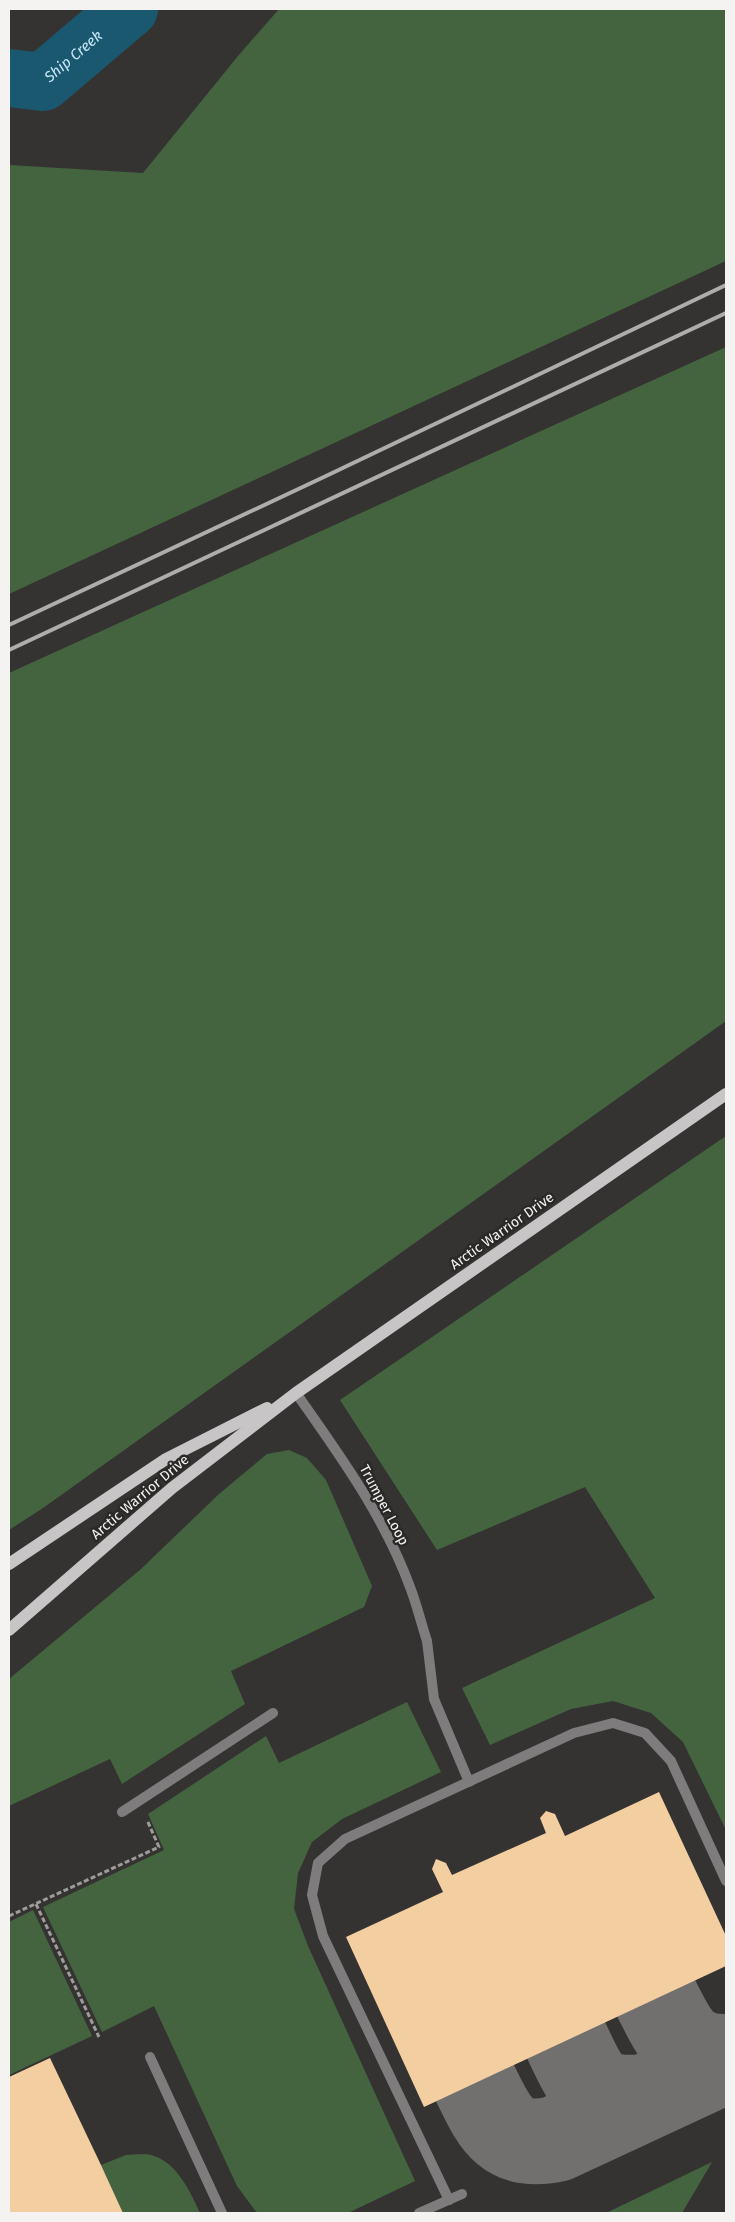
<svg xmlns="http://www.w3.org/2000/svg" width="735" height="2222" font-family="'Fira Sans',sans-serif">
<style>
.green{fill:#446440}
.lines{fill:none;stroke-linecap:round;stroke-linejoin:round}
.river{stroke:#1a586f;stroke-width:58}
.taxiway{stroke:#72706e;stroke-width:86}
.building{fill:#f2cea1}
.path{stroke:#9d9c9a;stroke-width:3;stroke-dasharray:5 2.5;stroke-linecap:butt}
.service{stroke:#7e7c7d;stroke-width:10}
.minor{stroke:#7e7c7d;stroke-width:10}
.primary{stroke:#c8c5c6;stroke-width:12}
.rail{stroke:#afadac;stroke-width:4}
.labels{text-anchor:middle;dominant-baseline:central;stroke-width:5;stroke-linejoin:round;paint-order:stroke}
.street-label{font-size:14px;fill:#f4f3f2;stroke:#2b2927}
.water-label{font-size:15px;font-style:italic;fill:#c6e7f6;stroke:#2b2927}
</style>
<rect width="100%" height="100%" fill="#353331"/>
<g class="green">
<polygon points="279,9 726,9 726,261 9,594 9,165 143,173 238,56"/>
<polygon points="726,347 726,1021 43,1508 9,1530 9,673"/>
<polygon points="726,1136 726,1830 683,1742 651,1713 613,1701 571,1709 490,1745 462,1688 655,1598 585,1487 437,1550 340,1400"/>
<polygon points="289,1450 307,1458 326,1480 372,1586 364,1607 231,1671 245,1704 122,1784 110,1759 9,1806 9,1679 141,1569 219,1494 267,1454"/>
<polygon points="407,1702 441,1772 342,1819 312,1842 298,1873 294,1909 308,1946 415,2181 348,2213 257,2213 237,2186 154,2006 102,2032 43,1907 164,1850 148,1814 266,1736 279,1763"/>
<polygon points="33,1910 92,2036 9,2075 9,1922"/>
<path d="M126 2155C135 2155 146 2153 154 2156 177 2163 191 2193 200 2213H123L101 2165Z"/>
<polygon points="712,2162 682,2213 606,2213"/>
</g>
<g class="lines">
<path class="river" id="s1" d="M9 78 43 82 129 9"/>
<g class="taxiway">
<path d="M656 1998C674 2033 683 2058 726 2057"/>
<path d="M566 2040C587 2084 592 2102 645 2097"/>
<path d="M475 2083C494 2122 505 2150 556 2139L726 2060"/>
</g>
</g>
<g class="building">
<polygon points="659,1792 726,1936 726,1966 424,2107 346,1937 443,1892 432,1869 436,1859 446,1863 452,1875 546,1833 540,1818 546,1811 555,1814 565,1836"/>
<polygon points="50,2058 101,2165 123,2213 9,2213 9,2077"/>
</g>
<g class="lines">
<g class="path">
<polyline points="36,1904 99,2037"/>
<polyline points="9,1916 159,1847 147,1820"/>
</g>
<g class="service">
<polyline points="427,1641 434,1699 469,1782"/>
<polyline points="122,1812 273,1713"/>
<polyline points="150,2057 222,2213"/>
<polyline points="449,2200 323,1936 312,1895 318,1863 345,1839 574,1733 613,1723 645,1733 671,1761 726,1881"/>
<polyline points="419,2213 462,2194"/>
</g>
<path class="minor" d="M296 1393C339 1454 384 1516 410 1587 417 1605 421 1623 427 1641"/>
<g class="primary">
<polyline points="9,1564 166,1459 267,1408"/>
<polyline points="9,1630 172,1488 296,1393 726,1094"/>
</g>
<g class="rail">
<polyline points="9,625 326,476 726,285"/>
<polyline points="9,650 726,313"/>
</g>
</g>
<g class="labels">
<g class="street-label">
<text transform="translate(502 1231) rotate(-35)">Arctic Warrior Drive</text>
<text transform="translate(140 1497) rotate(-40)">Arctic Warrior Drive</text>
<text transform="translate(384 1505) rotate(62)">Trumper Loop</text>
</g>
<g class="water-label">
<text stroke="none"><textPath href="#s1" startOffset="74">Ship Creek</textPath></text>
</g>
</g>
<rect width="735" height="2222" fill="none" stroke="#f4f3f2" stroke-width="20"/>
</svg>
